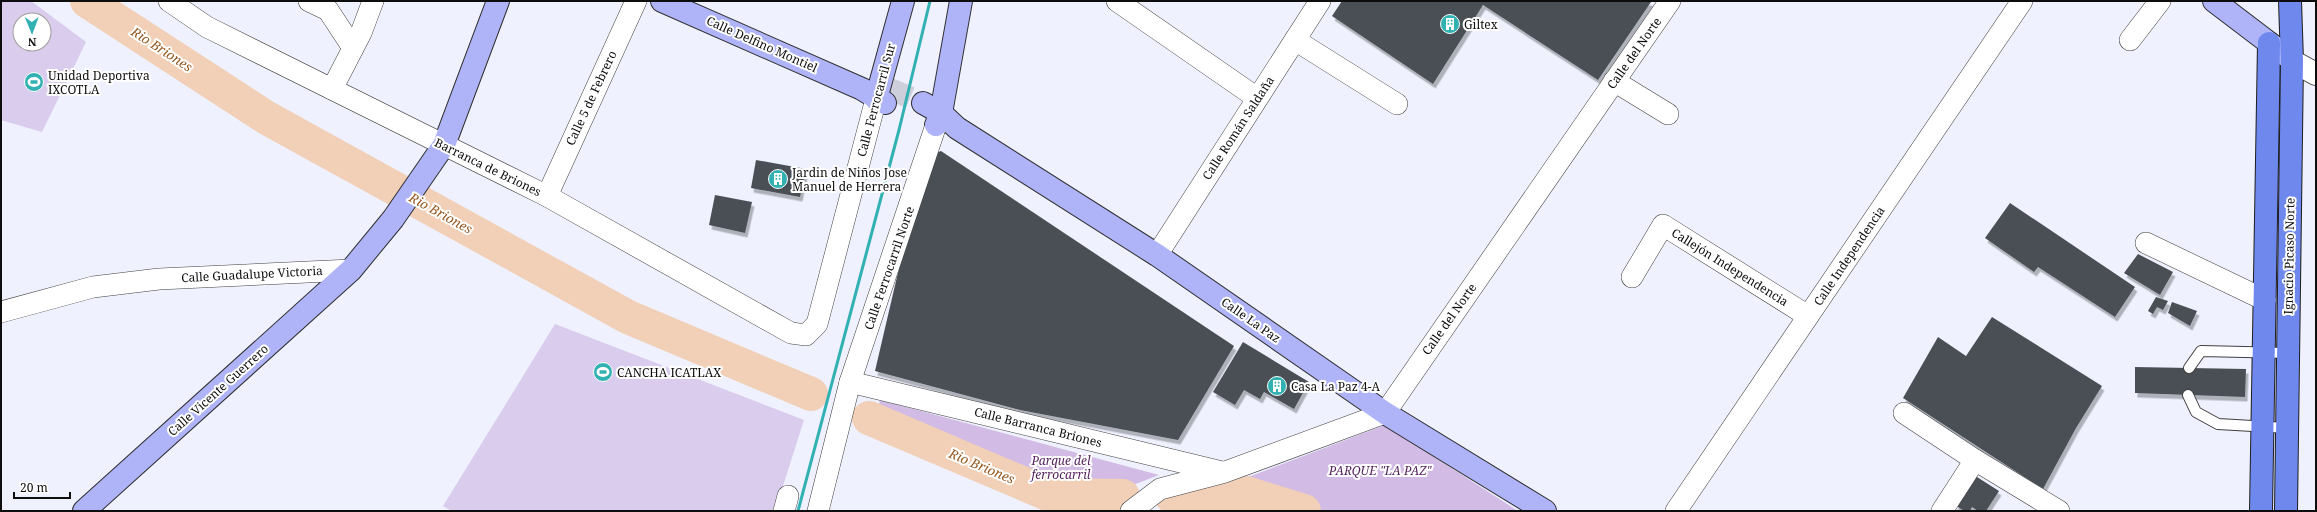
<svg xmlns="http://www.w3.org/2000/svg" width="2317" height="512" font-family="'Noto Serif',serif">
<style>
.green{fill:#d2bbe5}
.pitch{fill:#d9cced;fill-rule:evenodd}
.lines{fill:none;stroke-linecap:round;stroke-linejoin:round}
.river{stroke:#f1d0b7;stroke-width:34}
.building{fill:#4a5055;filter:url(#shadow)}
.secondary-tunnel{stroke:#cdcfda;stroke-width:22;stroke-dasharray:22 11;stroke-linecap:butt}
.service-casing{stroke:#404040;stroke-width:12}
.minor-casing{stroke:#404040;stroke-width:22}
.tertiary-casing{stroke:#404040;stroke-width:24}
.secondary-casing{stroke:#2f2f2f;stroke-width:24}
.primary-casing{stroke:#1e1e1e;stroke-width:24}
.service{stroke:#fff;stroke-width:10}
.minor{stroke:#fff;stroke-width:21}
.tertiary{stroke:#fff;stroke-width:22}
.secondary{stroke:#afb4f8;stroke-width:22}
.primary{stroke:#6f88ed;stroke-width:22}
.rail{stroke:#31b1b2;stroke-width:3}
.labels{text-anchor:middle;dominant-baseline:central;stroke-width:4;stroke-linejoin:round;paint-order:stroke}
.poi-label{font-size:12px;fill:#0d0d0d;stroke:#fff;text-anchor:start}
.street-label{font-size:12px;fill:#0d0d0d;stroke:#fff}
.park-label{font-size:12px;font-style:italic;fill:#56235f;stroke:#fff}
.water-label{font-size:13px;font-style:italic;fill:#955921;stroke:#fff}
</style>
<defs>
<filter id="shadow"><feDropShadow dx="2.5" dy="4.5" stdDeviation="0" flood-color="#0004"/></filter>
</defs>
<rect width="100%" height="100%" fill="#eff1fe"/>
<g class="green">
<polygon points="880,400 1159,475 1128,487 1057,483 877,414"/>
<polygon points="1385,425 1518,511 1304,511 1246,493 1227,485"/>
</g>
<g class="pitch">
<path d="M1 1H31L86 42 42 132 1 120ZM20 20H44V44H20Z"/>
<polygon points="555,324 804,420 775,511 452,511 443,506"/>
</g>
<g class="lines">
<g class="river">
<polyline points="87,1 267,118 628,317 811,394"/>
<polyline points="869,418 1050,495 1123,496"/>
<polyline points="1171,496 1246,493 1304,511"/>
</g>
</g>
<g class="building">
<polygon points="1342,1 1649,1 1651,2 1598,80 1483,5 1433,84 1332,16"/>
<polygon points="941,151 1234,346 1178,440 1020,410 875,371 925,157"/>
<polygon points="756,160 806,169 800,197 751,188"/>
<polygon points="715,195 752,202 745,233 709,225"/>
<polygon points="2010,203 2135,287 2115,317 2038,267 2034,272 1985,238"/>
<polygon points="2138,254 2173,272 2160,295 2124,273"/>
<polygon points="2156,297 2168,301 2163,310 2157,307 2153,314 2148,311"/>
<polygon points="2172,302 2197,311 2190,326 2168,313"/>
<polygon points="1992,317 2102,386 2076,428 2043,489 1903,398 1938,337 1966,356"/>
<polygon points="1243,342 1309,382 1294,409 1264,392 1260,399 1244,390 1235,405 1213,392"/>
<polygon points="2135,367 2246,369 2245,397 2135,393"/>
<polygon points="1975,477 1977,477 1999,491 1986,511 1978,511 1972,507 1970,511 1964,511 1955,505"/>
</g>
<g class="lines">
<polyline class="secondary-tunnel" points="890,89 923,103"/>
<defs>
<g id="service">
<polyline points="2189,368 2201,351 2288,353"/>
<polyline points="2188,395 2196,412 2218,424 2287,428"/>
</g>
<g id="minor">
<polyline points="169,1 207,27 547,196 791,333 806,335 817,324 876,99"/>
<polyline points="309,1 328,10 353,48"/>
<polyline points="1117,1 1257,98"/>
<polyline points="1295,40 1397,104"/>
<polyline points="2130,40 2160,1"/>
<polyline points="1614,81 1668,114"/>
<polyline points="332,89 361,33 373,1"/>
<polyline points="547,196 636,1"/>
<polyline points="2146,243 2265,300"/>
<polyline points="1157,255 1320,1"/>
<polyline points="1632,277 1663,225 1808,316"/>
<polyline points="1,312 93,287 159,279 351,270"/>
<polyline points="850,382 1222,472"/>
<polyline points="1904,413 1975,460 2059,511"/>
<polyline points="784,511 788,496"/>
<polyline points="818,511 850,382 936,125"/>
<polyline points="1131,511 1160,489 1225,472 1385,413 1670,1"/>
<polyline points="1676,511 2022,1"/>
<polyline points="1942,511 1975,460"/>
</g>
<polyline id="tertiary" points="2292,61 2316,74"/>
<g id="secondary">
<polyline points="662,1 862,89 885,103"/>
<polyline points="2214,1 2285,55"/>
<polyline points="876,99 903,1"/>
<polyline points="923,103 941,113 957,128 1157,255 1385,413 1545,511"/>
<polyline points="936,125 941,113 961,1"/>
<polyline points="84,511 351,270 393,219 444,145 498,1"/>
</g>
<g id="primary">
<polyline points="2261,511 2269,43"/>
<polyline points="2286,511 2292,61 2290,1"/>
</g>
</defs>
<use href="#service" class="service-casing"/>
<use href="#minor" class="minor-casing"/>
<use href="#tertiary" class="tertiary-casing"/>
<use href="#secondary" class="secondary-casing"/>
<use href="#primary" class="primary-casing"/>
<use href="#service" class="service"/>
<use href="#minor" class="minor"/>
<use href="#tertiary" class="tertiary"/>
<use href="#secondary" class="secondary"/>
<use href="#primary" class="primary"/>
<polyline class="rail" points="798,511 899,130 930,1"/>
</g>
<defs>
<symbol id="building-disc" viewBox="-11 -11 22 22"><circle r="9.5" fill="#31b1b2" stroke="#fff"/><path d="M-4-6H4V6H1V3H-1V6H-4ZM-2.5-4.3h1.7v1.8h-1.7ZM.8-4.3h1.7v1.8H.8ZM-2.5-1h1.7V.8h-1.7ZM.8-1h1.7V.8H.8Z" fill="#fff"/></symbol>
<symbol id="stadium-disc" viewBox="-11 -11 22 22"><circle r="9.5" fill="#31b1b2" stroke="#fff"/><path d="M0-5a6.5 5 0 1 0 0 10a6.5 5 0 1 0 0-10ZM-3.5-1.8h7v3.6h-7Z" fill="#fff"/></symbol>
</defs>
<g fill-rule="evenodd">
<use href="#building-disc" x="1439" y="13" width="22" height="22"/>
<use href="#stadium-disc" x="23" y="71" width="22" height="22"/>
<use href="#building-disc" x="767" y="168" width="22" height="22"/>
<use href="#stadium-disc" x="592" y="361" width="22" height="22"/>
<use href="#building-disc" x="1266" y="375" width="22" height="22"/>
</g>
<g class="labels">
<g class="poi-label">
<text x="1464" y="24">Giltex</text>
<text x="48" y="75">Unidad Deportiva<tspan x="48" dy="14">IXCOTLA</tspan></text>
<text x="792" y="172">Jardin de Niños Jose<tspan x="792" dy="14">Manuel de Herrera</tspan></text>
<text x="617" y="372">CANCHA ICATLAX</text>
<text x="1291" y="386">Casa La Paz 4-A</text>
</g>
<g class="street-label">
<text transform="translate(762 44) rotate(24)">Calle Delfino Montiel</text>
<text transform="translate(1634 53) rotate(-55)">Calle del Norte</text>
<text transform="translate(591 98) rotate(-65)">Calle 5 de Febrero</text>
<text transform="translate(876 100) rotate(-75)">Calle Ferrocarril Sur</text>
<text transform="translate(1238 128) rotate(-57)">Calle Román Saldaña</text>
<text transform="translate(488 167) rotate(26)">Barranca de Briones</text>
<text transform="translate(1849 256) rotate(-56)">Calle Independencia</text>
<text transform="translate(2289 256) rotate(-89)">Ignacio Picaso Norte</text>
<text transform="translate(1730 267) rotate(32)">Callejón Independencia</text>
<text transform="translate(889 268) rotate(-71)">Calle Ferrocarril Norte</text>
<text transform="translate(252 274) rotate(-3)">Calle Guadalupe Victoria</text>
<text transform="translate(1449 319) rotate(-55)">Calle del Norte</text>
<text transform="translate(1251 320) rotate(35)">Calle La Paz</text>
<text transform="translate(218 390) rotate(-42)">Calle Vicente Guerrero</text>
<text transform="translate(1038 427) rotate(14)">Calle Barranca Briones</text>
</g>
<g class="park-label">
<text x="1061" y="460">Parque del<tspan x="1061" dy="14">ferrocarril</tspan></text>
<text x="1380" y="470">PARQUE "LA PAZ"</text>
</g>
<g class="water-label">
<text transform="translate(162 49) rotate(33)">Rio Briones</text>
<text transform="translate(441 213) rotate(29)">Rio Briones</text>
<text transform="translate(982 466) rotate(23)">Rio Briones</text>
</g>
</g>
<rect width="2317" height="512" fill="none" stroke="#0d0d0d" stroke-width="4"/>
<g transform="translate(32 32) rotate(179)"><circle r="19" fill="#ffffff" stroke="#9e9e9e"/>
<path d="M0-3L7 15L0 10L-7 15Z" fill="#31b1b2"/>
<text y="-6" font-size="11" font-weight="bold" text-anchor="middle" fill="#0d0d0d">N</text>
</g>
<path d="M14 492v6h56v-6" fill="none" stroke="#0d0d0d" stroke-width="2"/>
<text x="20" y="492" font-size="12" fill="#0d0d0d" stroke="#ffffff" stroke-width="3" paint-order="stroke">20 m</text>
</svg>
